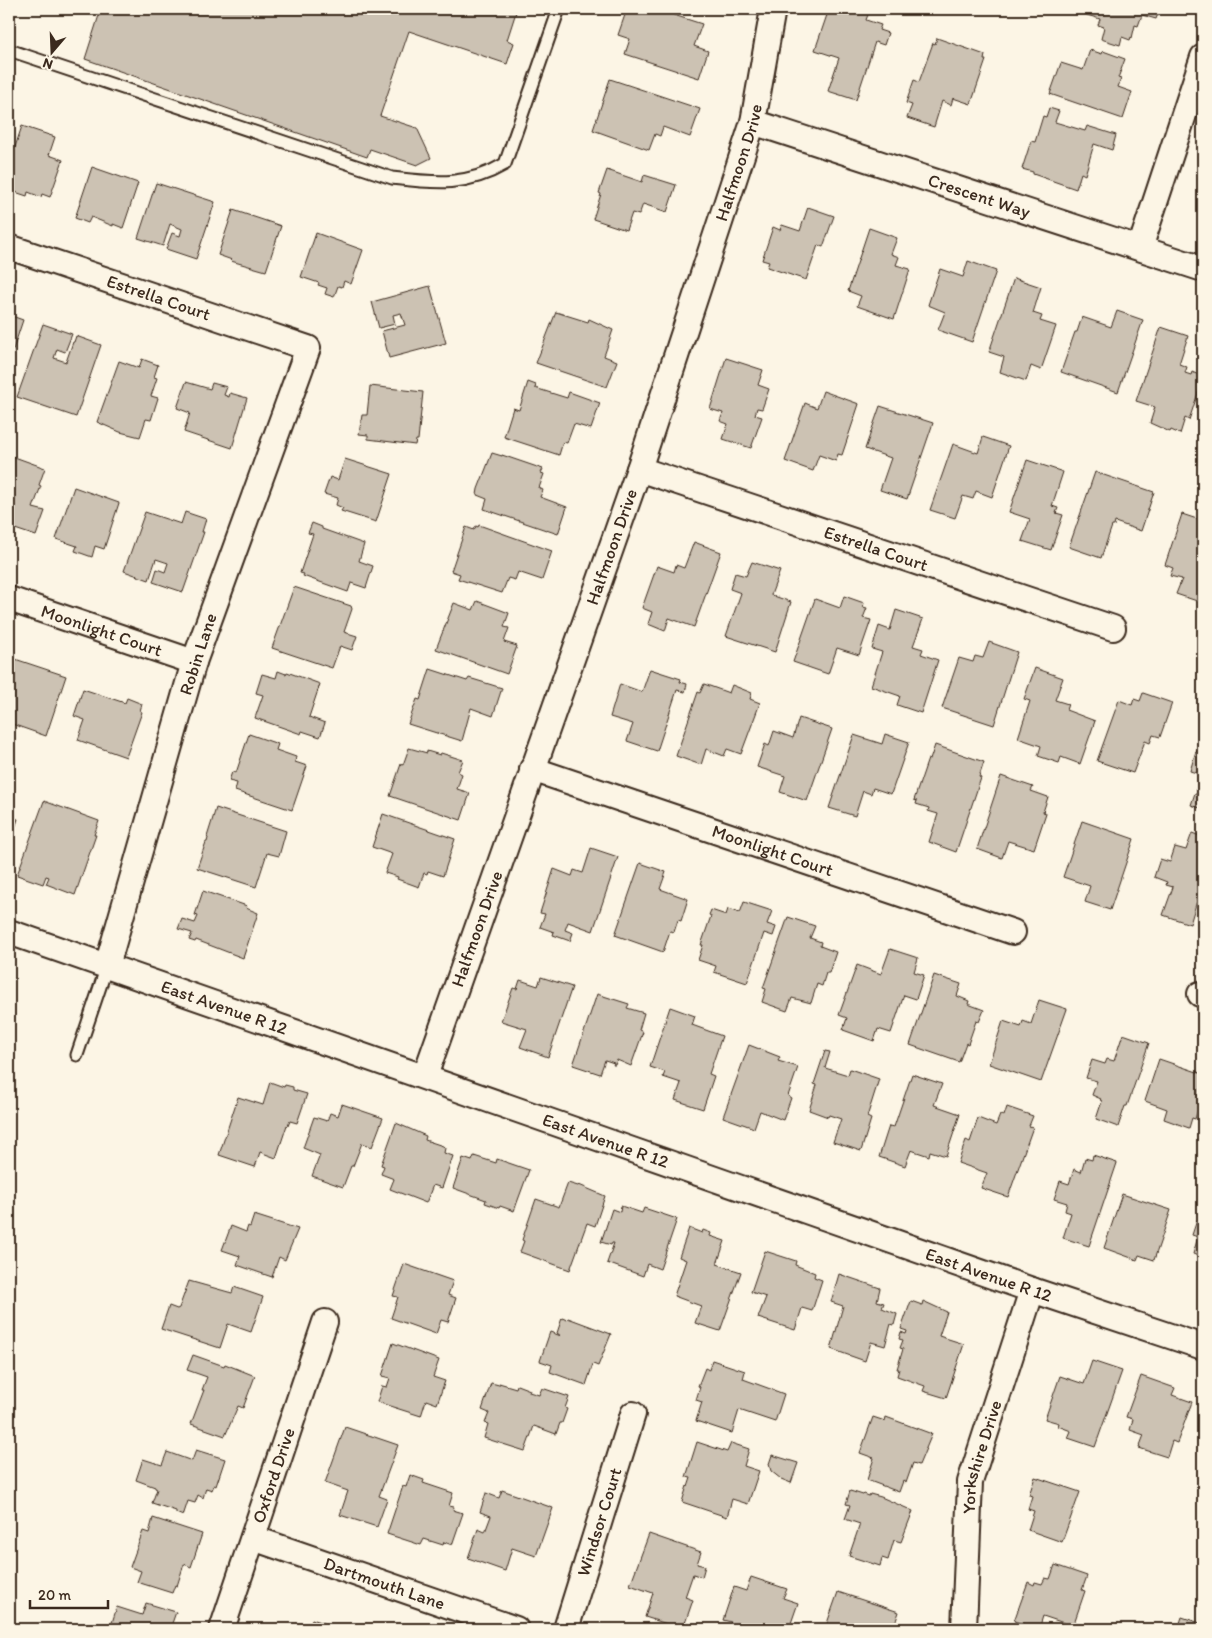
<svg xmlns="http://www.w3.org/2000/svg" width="1212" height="1638" font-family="Itim,sans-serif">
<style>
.building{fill:#ccc2b3;stroke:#3b2a1e}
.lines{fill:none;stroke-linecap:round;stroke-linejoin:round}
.lane-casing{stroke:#3b2a1e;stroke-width:15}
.street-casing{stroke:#3b2a1e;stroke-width:28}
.lane{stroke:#fcf5e5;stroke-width:11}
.street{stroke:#fcf5e5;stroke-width:24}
.labels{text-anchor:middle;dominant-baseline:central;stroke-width:5;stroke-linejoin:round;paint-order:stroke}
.street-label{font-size:18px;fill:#3b2a1e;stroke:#fcf5e5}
</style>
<rect width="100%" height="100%" fill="#fcf5e5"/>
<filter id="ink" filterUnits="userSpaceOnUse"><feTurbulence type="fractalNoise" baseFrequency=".02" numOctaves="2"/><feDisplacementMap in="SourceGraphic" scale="10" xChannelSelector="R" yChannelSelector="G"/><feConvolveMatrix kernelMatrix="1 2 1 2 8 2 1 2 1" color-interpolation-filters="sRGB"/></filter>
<g filter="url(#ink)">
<g class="building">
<polygon points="101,9 517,9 507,40 514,43 507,64 409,31 380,116 417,128 431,158 417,165 370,149 367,157 85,59"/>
<polygon points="627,9 655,9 702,24 694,46 708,51 699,78 625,54 630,39 618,35"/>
<polygon points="829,9 870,9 866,20 881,25 879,30 888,33 884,45 875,42 856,100 828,91 839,58 815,50"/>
<polygon points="1090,9 1160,9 1156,19 1142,15 1138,26 1135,25 1132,38 1131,37 1130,40 1122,37 1120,45 1101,39 1104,27 1098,25 1100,19 1087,15"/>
<polygon points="937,38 985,55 984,60 986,60 971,104 953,98 951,105 942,101 934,127 907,118 912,105 906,103 914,80 919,82 933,43 935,44"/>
<polygon points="1090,50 1102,54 1103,51 1125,59 1118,78 1121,79 1118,87 1132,92 1123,119 1050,94 1061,63 1083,70"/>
<polygon points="610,79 700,109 690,137 663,127 660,136 655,134 649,150 593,130"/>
<polygon points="1049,108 1059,111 1055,122 1085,131 1087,126 1116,135 1112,150 1094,144 1085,175 1081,173 1076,189 1033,174 1033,172 1022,169 1031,141 1035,142 1043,116 1046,117"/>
<polygon points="22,126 55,137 49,155 63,160 50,197 42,194 41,197 28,192 27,196 9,190 9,165"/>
<polygon points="92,167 138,183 123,228 113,224 113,226 91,217 88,223 75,218"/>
<polygon points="607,170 642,182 644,175 676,185 667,212 643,204 639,215 632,213 626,230 593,219 601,194 599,193"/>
<polygon points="156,183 215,202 196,259 166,249 172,233 180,236 182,229 170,224 163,246 138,238"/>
<polygon points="808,207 834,216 823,247 818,245 806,280 767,267 769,262 762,260 773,227 780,230 782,225 800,231"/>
<polygon points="233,210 281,226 266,271 231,261 232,260 218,255"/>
<polygon points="869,228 897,238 891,254 899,257 896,265 910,269 894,319 857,306 861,296 848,291"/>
<polygon points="316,233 363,250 351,284 344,281 342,287 338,286 334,297 325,294 327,288 318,285 319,283 301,277"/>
<polygon points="968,261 996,271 972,342 938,330 945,312 928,305 940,269 963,277"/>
<polygon points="1014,278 1041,287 1033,313 1042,316 1040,321 1056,326 1041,370 1031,366 1026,381 1000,372 1004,357 989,352"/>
<polygon points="430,286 446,343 389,358 382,331 405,325 401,313 393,315 395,324 379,328 372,302"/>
<polygon points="1117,311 1143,320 1118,392 1061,372 1075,332 1077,332 1082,317 1111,327"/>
<polygon points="556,312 588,322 589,319 613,330 604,356 617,361 607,387 536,363"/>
<polygon points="9,315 23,320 9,362"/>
<polygon points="43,324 72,334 65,352 57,349 54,358 66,362 73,342 74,342 76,336 101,345 76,417 17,397"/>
<polygon points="1161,327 1188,336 1179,364 1187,367 1185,373 1191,375 1192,372 1199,375 1198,377 1203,378 1189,420 1185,418 1180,434 1171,430 1170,432 1150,423 1155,407 1136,401"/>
<polygon points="726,358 763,370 758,385 769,389 762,409 757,408 755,415 762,417 751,448 723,439 728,424 720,421 723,413 710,409"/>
<polygon points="142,359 158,365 154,377 157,378 151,396 158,398 151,420 146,419 140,437 120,432 97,422 119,361 139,368"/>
<polygon points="186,382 210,389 212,383 227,387 224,395 229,397 230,393 247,398 232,448 184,432 190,413 177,408"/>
<polygon points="528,382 536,385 535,388 567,398 569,392 600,403 591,429 574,424 567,443 563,442 559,455 504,437 513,408 519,410"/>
<polygon points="370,386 423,392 418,440 416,440 415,445 368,439 368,435 359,434 362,415 367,415"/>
<polygon points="823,391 859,404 842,455 838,454 836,461 819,455 813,471 785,461 805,403 817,408"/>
<polygon points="880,406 933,423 907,499 880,490 891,458 865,449"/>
<polygon points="983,437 1009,446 992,497 976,491 973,499 963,496 955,518 930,510 953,444 978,453"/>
<polygon points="492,453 502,456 502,455 543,469 541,473 544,474 539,488 543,490 540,497 567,507 558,534 484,509 487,499 477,495 478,489"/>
<polygon points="9,455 45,468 39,485 41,486 33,508 45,511 36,536 9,527"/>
<polygon points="345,459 392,474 376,522 341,511 343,508 336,505 338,498 324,494 330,477 338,480"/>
<polygon points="1027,460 1063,472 1052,506 1058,508 1056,513 1063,515 1051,550 1022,541 1030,519 1009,512"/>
<polygon points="1095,472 1154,492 1141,531 1115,522 1114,526 1112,526 1101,558 1069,547"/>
<polygon points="74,487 119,503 104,549 95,546 92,557 75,551 77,546 56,539"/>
<polygon points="145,512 181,524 185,512 206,519 202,532 204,532 183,592 153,582 157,569 165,572 168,563 156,559 149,580 124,571"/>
<polygon points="1182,514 1203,521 1203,603 1176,594 1182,579 1170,576 1173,568 1165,565"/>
<polygon points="312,523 322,527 322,529 364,544 359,561 373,566 366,588 351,583 348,592 303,576 304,574 300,573 313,534 308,533"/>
<polygon points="479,525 552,551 542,580 518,572 515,580 508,578 502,593 458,579 460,574 451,571 466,527 474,530 476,526 478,527"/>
<polygon points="694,542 721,552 694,627 669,618 665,631 648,624 652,612 642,608 657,566 674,572 676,565 684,568"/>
<polygon points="752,562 780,571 771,595 791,602 775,652 726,636 741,593 730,589 735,573 746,576"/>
<polygon points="294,587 351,606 352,609 344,632 357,636 352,650 340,646 332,668 272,648"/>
<polygon points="844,596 864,603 863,607 867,608 863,618 871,620 859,655 837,648 828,674 793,662 815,599 840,608"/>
<polygon points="477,601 509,613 504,627 509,628 504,642 517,646 507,674 436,649 454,603 473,610"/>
<polygon points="896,610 923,619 913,646 923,649 921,654 938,660 921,713 897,705 900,696 871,686 882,652 872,649 879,626 890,630"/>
<polygon points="989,642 1017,652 994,725 942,708 959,658 973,662 975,656 983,658"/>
<polygon points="9,657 66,676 46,736 9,723"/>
<polygon points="1035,668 1063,678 1055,700 1068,704 1066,710 1095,721 1080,764 1061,757 1059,763 1038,756 1041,746 1018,738 1030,701 1024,699"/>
<polygon points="430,669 467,681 469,678 502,688 493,716 471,708 462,741 408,724 417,699 420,700"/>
<polygon points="650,669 681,679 680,682 687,684 685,692 677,690 657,751 627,741 633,724 610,717 620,684 642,692"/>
<polygon points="278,671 286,674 287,672 320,684 309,717 325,723 320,737 302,731 301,734 255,718 263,695 256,693 262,674 276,678"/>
<polygon points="704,684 729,693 732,685 752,693 750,699 760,703 741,754 727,749 724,756 706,749 701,765 676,756 698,692 700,693"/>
<polygon points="83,689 125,703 127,698 142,704 140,711 142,712 126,757 78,740 85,720 74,716"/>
<polygon points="1143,693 1172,703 1160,737 1153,735 1150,743 1145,741 1133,773 1097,761 1119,700 1132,705 1134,699 1140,701"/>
<polygon points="799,718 832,729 807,801 780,792 785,776 757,767 765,744 769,746 774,731 793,738"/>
<polygon points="249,734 278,744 276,750 296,757 295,762 307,766 292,810 235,791 237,783 229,781 232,772 236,773"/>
<polygon points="885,734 909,742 891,794 873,788 871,794 863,791 855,816 829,808 854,735 882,744"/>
<polygon points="935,745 984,762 979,777 981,778 956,852 929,842 938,814 928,811 929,808 916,804 917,801 914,800 928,759 930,760"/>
<polygon points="409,748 427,753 427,751 440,755 441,753 463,760 458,772 462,774 457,789 470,793 461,820 390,796 401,764 403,765"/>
<polygon points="1196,751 1203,754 1203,775 1190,771"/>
<polygon points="1001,776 1033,787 1031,791 1048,797 1043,812 1046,813 1034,849 1008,841 1002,858 977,849"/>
<polygon points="1198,780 1203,782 1203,793 1196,790"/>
<polygon points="1195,793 1203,795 1203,809 1191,805"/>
<polygon points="44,801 99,821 94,835 96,835 75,895 46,884 49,877 46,876 43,884 17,875"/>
<polygon points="216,808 286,831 279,856 267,853 256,887 197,868 206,842 207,842 208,838 207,837"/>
<polygon points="9,813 14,815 13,818 18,819 9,846"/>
<polygon points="383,814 455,839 443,876 428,871 427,874 424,873 419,887 397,879 398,877 385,873 392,854 372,847"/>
<polygon points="1082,821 1134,839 1110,910 1085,902 1090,886 1063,877"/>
<polygon points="1192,833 1203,837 1203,881 1190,924 1163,915 1173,887 1166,885 1167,882 1154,877 1160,859 1170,862 1175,847 1186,850"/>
<polygon points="591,848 618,857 593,931 568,922 565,930 573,933 570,941 553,935 554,932 540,927 545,914 540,913 554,869 572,876 574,870 583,873"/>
<polygon points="640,863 666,872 660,889 688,899 681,921 678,920 674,932 670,931 663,952 615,935"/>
<polygon points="203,891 247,906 246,908 258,913 243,958 196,940 195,942 189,940 192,933 178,929 182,919 195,923 198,916 195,915"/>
<polygon points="744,902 772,911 767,924 776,927 773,936 764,933 747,983 714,972 716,966 698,960 703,945 701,945 711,916 709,915 711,910 726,915 728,909 740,913"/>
<polygon points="788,917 815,926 810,938 821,942 820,946 836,952 829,973 826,973 822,986 817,984 811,1003 792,998 787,1011 762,1002 766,989 763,988"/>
<polygon points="890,949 918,958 914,972 924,975 916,999 904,995 891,1033 878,1029 874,1041 843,1030 847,1018 839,1015 857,965 881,974"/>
<polygon points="934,975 961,984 957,996 969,1001 968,1004 984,1010 979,1022 976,1021 968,1044 966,1043 959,1062 910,1045"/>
<polygon points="541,977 572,987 548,1057 520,1047 527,1029 501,1021 513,988 517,989 520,980 538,986"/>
<polygon points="597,994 629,1004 627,1008 644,1013 639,1030 643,1032 631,1066 617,1060 615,1065 613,1065 614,1063 605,1060 600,1074 573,1065"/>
<polygon points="1039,1000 1067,1009 1041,1082 989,1064 1003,1021 1021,1027 1023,1021 1031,1024"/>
<polygon points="670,1007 695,1016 692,1025 722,1036 709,1074 714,1076 703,1109 675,1100 681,1083 663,1077 665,1072 650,1067"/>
<polygon points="1123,1034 1149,1043 1127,1106 1125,1106 1118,1127 1096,1119 1102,1101 1100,1100 1101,1099 1092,1095 1097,1081 1086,1078 1092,1060 1105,1064 1107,1059 1114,1061"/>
<polygon points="749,1045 780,1057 778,1061 798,1067 788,1096 791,1098 783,1120 760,1111 754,1128 723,1117"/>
<polygon points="825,1051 830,1052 825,1068 848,1075 850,1069 879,1079 867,1117 871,1119 861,1151 833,1142 841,1119 829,1115 828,1117 809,1110 817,1085 814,1084"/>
<polygon points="1159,1059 1203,1074 1203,1094 1195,1119 1192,1118 1189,1128 1164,1119 1167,1109 1145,1101"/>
<polygon points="912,1074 942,1084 934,1105 960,1114 946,1156 930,1151 929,1156 911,1150 905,1166 879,1157 889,1126 894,1127"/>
<polygon points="270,1082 284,1087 285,1085 293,1087 293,1090 307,1094 297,1123 290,1121 288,1126 287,1125 276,1158 260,1152 255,1167 219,1155 238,1097 263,1105"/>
<polygon points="342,1104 383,1118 372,1147 362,1143 353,1166 351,1166 343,1187 312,1176 320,1155 303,1148 314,1117 327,1121 330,1113 338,1116"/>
<polygon points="1007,1107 1033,1116 1029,1126 1033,1127 1008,1197 981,1188 987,1173 958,1163 966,1140 970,1142 978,1118 996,1125 1000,1115 1004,1116"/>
<polygon points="396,1123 426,1136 425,1140 443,1146 445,1148 444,1153 453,1156 442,1188 433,1185 426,1203 390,1189 394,1179 381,1174 384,1166 381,1165"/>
<polygon points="1093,1155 1117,1163 1089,1246 1063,1238 1071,1213 1065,1211 1067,1203 1054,1199 1060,1181 1069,1184 1074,1169 1081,1172 1085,1158 1092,1160"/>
<polygon points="474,1156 496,1163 497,1159 529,1170 514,1211 500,1206 499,1208 485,1203 486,1200 453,1188 463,1158 472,1161"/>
<polygon points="568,1183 578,1186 579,1185 605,1196 595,1226 587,1223 570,1270 520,1252 524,1241 522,1240 536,1199 559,1207"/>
<polygon points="1122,1194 1171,1210 1154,1260 1139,1255 1137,1260 1104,1248"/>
<polygon points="621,1206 642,1213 644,1208 677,1219 660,1269 647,1264 643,1276 607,1263 614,1243 612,1243 611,1245 601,1242 612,1209 620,1212"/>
<polygon points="254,1215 298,1229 285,1260 279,1257 272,1277 237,1265 240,1256 222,1250 231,1226 246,1232 248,1226 250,1227"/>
<polygon points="1197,1220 1203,1221 1203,1258 1193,1254 1198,1237 1192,1235"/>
<polygon points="689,1228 702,1233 703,1230 711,1233 710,1236 725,1241 717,1264 741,1272 720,1331 695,1323 701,1306 674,1296 686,1260 679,1257"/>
<polygon points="765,1251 796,1261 795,1265 815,1273 814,1277 822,1280 812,1311 802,1308 795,1330 758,1318 766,1297 751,1292"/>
<polygon points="404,1264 453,1281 448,1295 456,1298 448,1322 441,1320 436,1334 391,1318 398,1297 393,1296"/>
<polygon points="839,1274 880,1288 877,1301 884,1303 882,1308 897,1314 894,1325 891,1324 885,1346 871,1342 865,1361 831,1349 843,1306 831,1302"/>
<polygon points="189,1281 232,1293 234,1287 263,1297 251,1332 228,1324 220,1348 161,1329 169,1306 177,1309 179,1308"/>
<polygon points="911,1301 922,1305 923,1301 947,1312 939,1336 964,1344 946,1398 923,1391 925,1386 897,1376 899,1369 897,1369 903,1349 900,1348 903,1340 899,1339 901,1332 906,1334 907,1331 901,1329"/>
<polygon points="562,1318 567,1320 568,1318 611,1334 598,1366 593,1364 586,1385 550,1372 552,1365 540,1361 550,1332 561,1336 557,1333"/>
<polygon points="393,1343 439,1360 433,1377 445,1381 437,1404 426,1400 421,1416 377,1402 382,1386 387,1387 390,1378 382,1376"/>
<polygon points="193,1355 224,1366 225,1364 255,1376 243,1408 238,1406 225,1436 191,1424 204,1390 202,1390 207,1377 187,1370"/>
<polygon points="712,1360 745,1371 743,1379 784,1394 775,1422 739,1410 732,1433 696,1421 702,1402 696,1400 700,1387 698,1386 705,1368 709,1370"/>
<polygon points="1092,1361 1122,1371 1095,1447 1068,1438 1071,1431 1058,1426 1059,1423 1045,1419 1060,1376 1084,1384"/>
<polygon points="1141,1376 1175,1388 1172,1395 1192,1402 1177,1443 1172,1441 1167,1457 1139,1448 1144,1435 1130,1430 1133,1419 1126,1417"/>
<polygon points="491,1383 499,1385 499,1383 516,1388 517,1385 530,1390 529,1392 539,1395 542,1388 569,1397 565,1408 567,1409 562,1423 560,1423 556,1434 534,1426 525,1451 484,1438 488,1424 485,1423 489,1413 482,1410"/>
<polygon points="873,1417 885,1421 886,1417 932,1434 919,1465 913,1463 906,1483 903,1481 899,1492 867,1480 874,1458 860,1453"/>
<polygon points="345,1427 398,1445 379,1496 387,1499 377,1527 340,1515 348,1491 325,1483"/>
<polygon points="697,1442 727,1452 731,1443 749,1449 744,1466 759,1471 748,1504 732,1499 727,1517 682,1502 687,1486 688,1487 691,1478 686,1477"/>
<polygon points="196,1450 225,1459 216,1486 214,1485 212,1490 206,1488 203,1498 198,1495 195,1503 188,1501 183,1516 176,1513 176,1511 152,1503 157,1489 155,1488 155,1487 136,1480 143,1459 162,1465 167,1452 192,1461"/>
<polygon points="772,1455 798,1463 791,1483 781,1479 771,1471 769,1464"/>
<polygon points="410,1475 424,1480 423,1483 453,1493 449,1506 454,1507 453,1510 463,1513 452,1545 444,1542 443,1545 424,1539 421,1545 387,1534 403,1486 406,1487"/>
<polygon points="1035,1477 1080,1492 1062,1542 1028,1530 1034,1511 1028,1509 1032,1496 1029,1495"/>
<polygon points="502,1490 553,1508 536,1556 512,1548 505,1571 468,1558 478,1529 485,1532 491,1516 480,1512 486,1493 499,1498"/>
<polygon points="850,1491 863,1495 864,1494 869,1496 870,1494 881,1497 913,1511 901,1542 894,1540 888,1560 882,1558 880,1566 849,1556 860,1524 845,1519 850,1505 846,1504"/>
<polygon points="153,1518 202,1534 191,1567 184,1564 177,1586 175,1585 172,1593 137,1582 141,1571 130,1567 143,1531 149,1533"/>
<polygon points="649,1534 701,1552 697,1564 705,1566 702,1577 693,1574 685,1597 693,1600 683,1629 645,1617 653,1593 630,1585"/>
<polygon points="1055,1565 1087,1576 1082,1590 1085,1591 1073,1626 1043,1616 1039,1629 1014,1621 1028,1582 1034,1585 1035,1582 1042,1584 1045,1578 1050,1579"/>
<polygon points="751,1577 787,1589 783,1598 798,1603 789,1629 742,1629 730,1625 731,1622 723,1620 734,1587 746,1591"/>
<polygon points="838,1592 899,1612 893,1629 825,1629"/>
<polygon points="146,1603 176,1612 170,1629 110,1629 117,1607 142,1615"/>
<polygon points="1182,1617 1203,1624 1203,1629 1178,1629"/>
<polygon points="312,1619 342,1629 308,1629"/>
</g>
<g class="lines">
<defs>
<g id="lane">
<path d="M9 50 392 178C435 183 466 187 505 164L559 9"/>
<polyline points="77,1055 107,966"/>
</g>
<g id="street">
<path id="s1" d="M753 122 1203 269"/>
<path id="s2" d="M9 247 308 348 194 662 107 966"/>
<polyline points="1140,248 1203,57"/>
<path id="s3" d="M639 469 1113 628"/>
<path id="s4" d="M9 599 194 662"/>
<path id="s5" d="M532 769 1013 932"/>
<path id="s6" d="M9 932 1032 1290 1203 1347"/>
<polyline points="1200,994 1203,995"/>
<path id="s7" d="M425 1076 639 469 753 122 773 9"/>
<path id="s8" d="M253 1538 516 1629"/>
<path id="s9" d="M222 1629 325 1322"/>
<path id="s10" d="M566 1629 633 1414"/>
<path id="s11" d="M964 1629 970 1482 1032 1290"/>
</g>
</defs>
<use href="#lane" class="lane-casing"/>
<use href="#street" class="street-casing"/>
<use href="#lane" class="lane"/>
<use href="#street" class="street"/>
</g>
</g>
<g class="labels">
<g class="street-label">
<text stroke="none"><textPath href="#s7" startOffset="966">Halfmoon Drive</textPath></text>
<text stroke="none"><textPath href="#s1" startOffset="238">Crescent Way</textPath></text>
<text stroke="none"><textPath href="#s2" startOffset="158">Estrella Court</textPath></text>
<text stroke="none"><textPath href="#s7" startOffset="561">Halfmoon Drive</textPath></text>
<text stroke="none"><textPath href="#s3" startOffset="250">Estrella Court</textPath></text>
<text stroke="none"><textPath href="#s4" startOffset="98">Moonlight Court</textPath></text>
<text transform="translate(198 654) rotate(-72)">Robin Lane</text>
<text stroke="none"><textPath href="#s5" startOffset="254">Moonlight Court</textPath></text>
<text stroke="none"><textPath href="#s7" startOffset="156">Halfmoon Drive</textPath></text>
<text stroke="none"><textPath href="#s6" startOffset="228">East Avenue R 12</textPath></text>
<text stroke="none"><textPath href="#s6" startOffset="632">East Avenue R 12</textPath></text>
<text stroke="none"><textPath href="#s6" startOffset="1038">East Avenue R 12</textPath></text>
<text stroke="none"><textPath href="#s11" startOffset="174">Yorkshire Drive</textPath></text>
<text stroke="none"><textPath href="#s9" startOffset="162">Oxford Drive</textPath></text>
<text stroke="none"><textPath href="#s10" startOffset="112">Windsor Court</textPath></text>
<text stroke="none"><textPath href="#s8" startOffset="139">Dartmouth Lane</textPath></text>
</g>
</g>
<rect width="1212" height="1638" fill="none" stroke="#fcf5e5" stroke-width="30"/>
<rect x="15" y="15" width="1182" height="1608" fill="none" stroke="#3b2a1e" stroke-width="2" filter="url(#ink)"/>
<g transform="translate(52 52) rotate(199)" stroke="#fcf5e5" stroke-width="4" paint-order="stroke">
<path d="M0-4L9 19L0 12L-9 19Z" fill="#3b2a1e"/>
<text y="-8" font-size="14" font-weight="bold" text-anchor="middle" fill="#3b2a1e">N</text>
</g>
<path d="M30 1600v8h78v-8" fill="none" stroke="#3b2a1e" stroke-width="2.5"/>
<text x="38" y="1600" font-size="15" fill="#3b2a1e" stroke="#fcf5e5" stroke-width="4" paint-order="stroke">20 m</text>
</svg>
